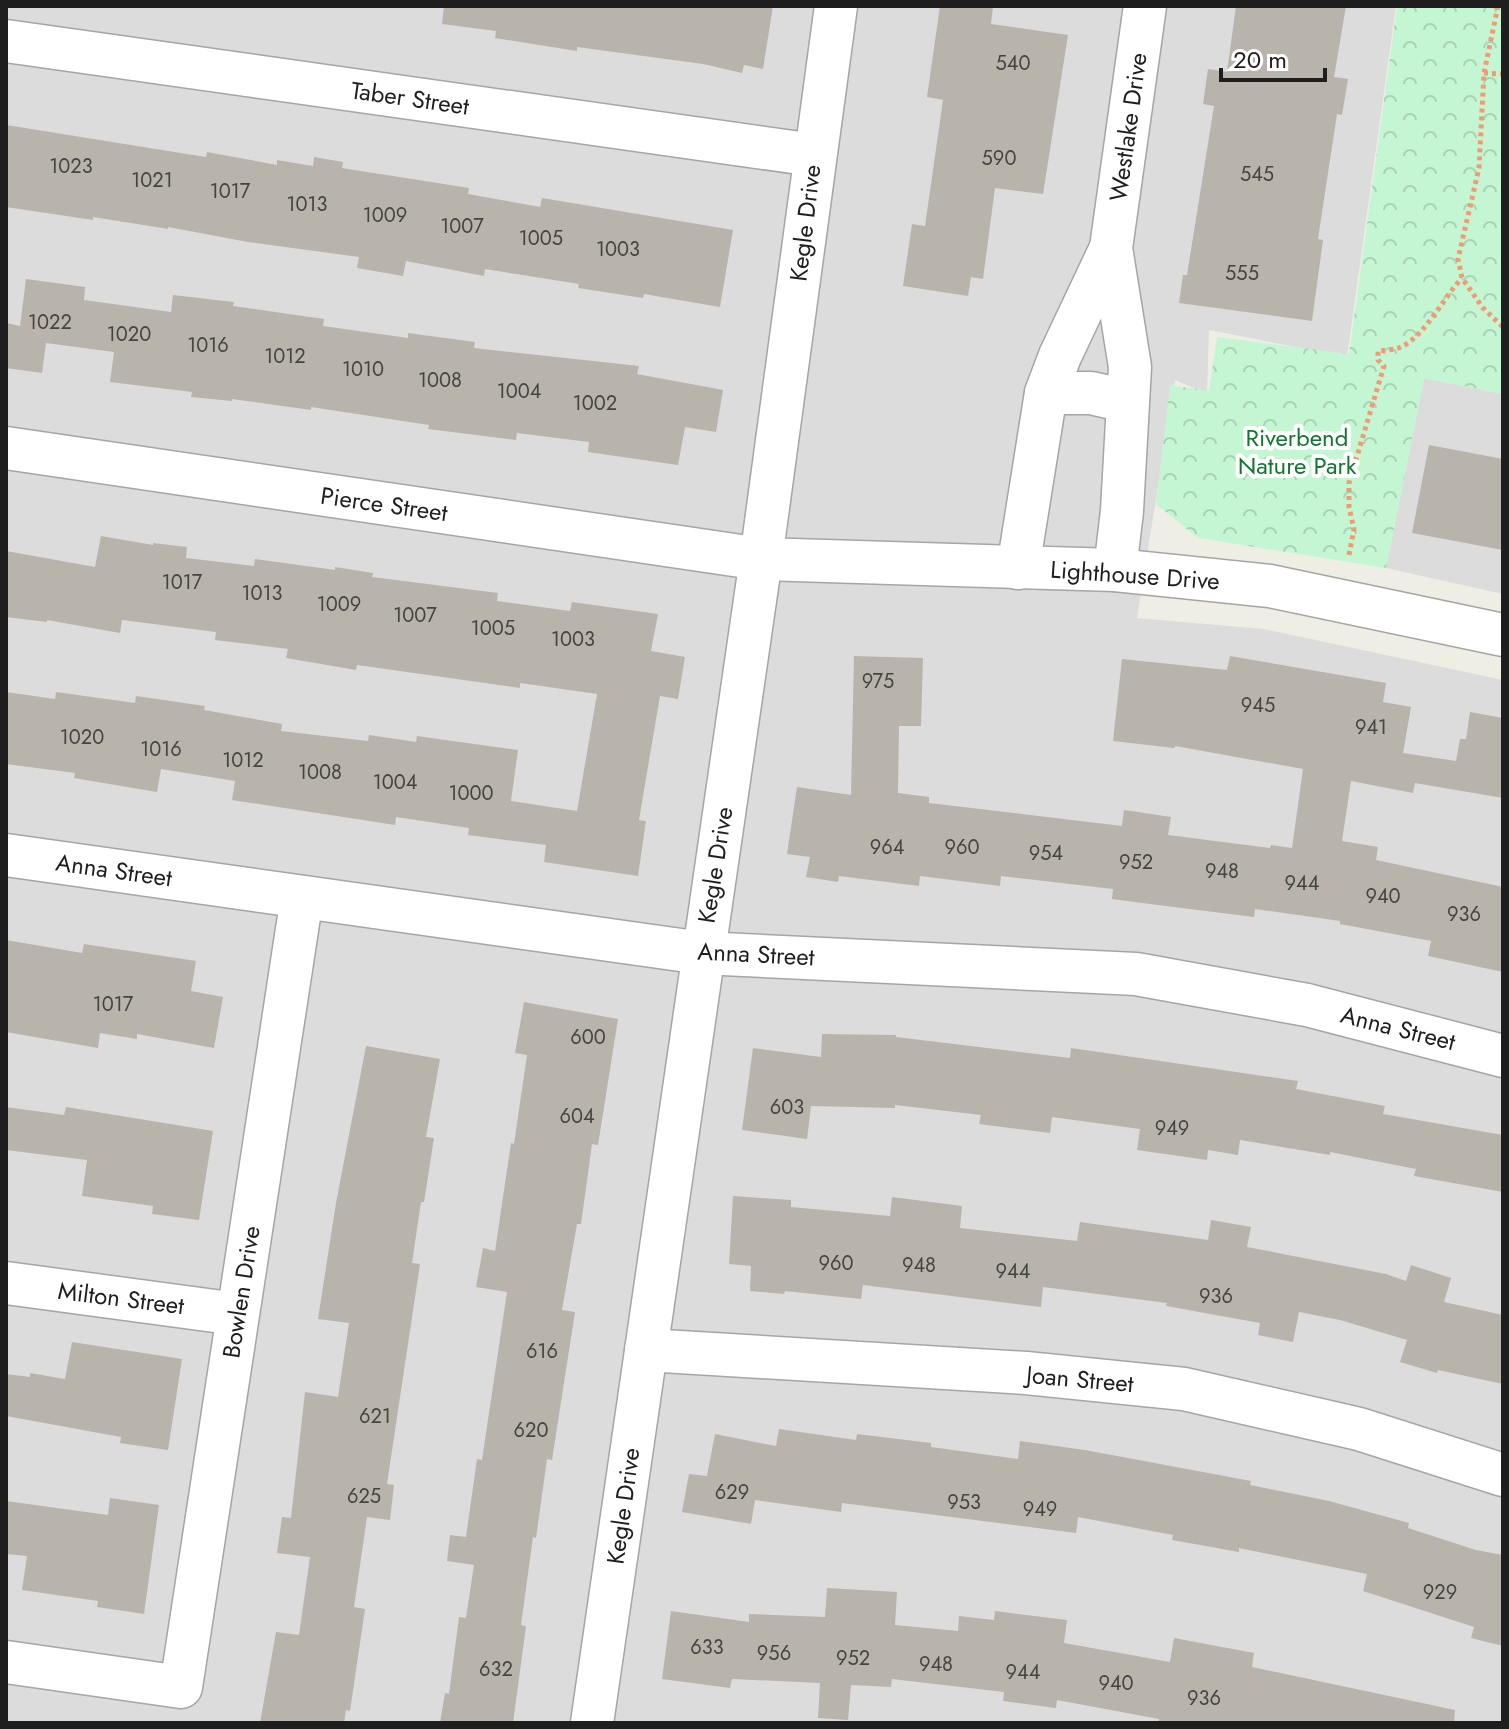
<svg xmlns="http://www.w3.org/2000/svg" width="1509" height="1729" font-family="Jost,sans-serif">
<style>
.residential{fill:#dcdcdc}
.park{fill:url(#park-crowns)}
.building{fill:#b8b4ab}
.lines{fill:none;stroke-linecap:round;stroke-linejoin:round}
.minor-casing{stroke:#a5a5a5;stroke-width:45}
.path{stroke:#f19b74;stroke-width:5;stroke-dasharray:4 4;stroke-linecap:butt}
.minor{stroke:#fff;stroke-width:42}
.labels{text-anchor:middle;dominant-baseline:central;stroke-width:8;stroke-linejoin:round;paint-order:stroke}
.number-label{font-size:20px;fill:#444441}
.street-label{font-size:24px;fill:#1e1e1e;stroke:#fff}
.park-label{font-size:24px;fill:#137630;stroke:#fff}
</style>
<defs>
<pattern id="park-crowns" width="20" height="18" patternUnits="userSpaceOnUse" patternTransform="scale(2)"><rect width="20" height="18" fill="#c5f6d3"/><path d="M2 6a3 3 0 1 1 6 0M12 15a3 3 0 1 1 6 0" fill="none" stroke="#a9d2b5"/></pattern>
</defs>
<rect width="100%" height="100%" fill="#efeee5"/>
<g class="residential">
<polygon points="6,6 1396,6 1347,357 1209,330 1207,394 1175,380 1137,618 1264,629 1503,680 1503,1723 6,1723"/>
<polygon points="1424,378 1503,394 1503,594 1386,568"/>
</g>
<polygon class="park" points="1397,6 1503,6 1503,394 1424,378 1386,568 1198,538 1156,504 1170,385 1209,391 1217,337 1349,354"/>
<g class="building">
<polygon points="444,6 773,6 763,69 744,65 742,73 703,64 577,47 577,51 495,38 496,31 442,24"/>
<polygon points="940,6 993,6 991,24 1068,35 1043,194 995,188 983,279 971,277 968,296 903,286 912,224 925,226 943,100 927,97"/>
<polygon points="1236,6 1346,6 1334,77 1348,79 1342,115 1337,114 1318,239 1323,240 1312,321 1179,303 1183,275 1187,275 1214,106 1203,104 1208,69 1227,72"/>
<polygon points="6,125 206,157 207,152 277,165 277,160 313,166 314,157 343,162 342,168 469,188 468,194 540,207 542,198 733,230 720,307 644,294 643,298 578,288 579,284 485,269 484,276 406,261 403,276 357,268 359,257 248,242 168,227 168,229 93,217 93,220 6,207"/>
<polygon points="26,279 85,287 84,300 171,312 173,295 234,302 233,306 324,319 323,326 408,338 408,333 475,342 474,348 639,366 637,374 723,390 716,432 685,427 678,465 588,452 589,442 517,433 516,440 428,429 429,425 311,407 311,410 232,399 232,401 191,397 192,392 110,382 114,352 46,343 42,373 6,368 6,323 20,326"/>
<polygon points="1429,445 1503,459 1503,550 1412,533"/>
<polygon points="101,536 153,545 153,543 187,547 186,558 254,566 255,559 335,570 335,567 373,573 372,577 498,593 497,601 570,611 572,602 658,614 651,651 685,657 678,699 660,696 639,820 646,821 638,876 544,862 546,845 468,835 469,828 396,817 395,825 232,800 235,781 161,769 157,792 74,778 75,773 6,764 6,692 55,699 56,692 135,703 136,696 205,706 204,710 282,724 281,731 368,741 369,735 416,742 417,736 518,750 511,801 577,811 597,694 520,683 520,688 357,665 356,670 286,658 288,649 215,640 216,632 122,620 120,633 47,620 47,622 6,617 6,551 95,567"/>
<polygon points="854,656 923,658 921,726 899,726 898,793 929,797 929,803 1122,826 1124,810 1171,817 1168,835 1270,848 1271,845 1292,848 1303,769 1175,746 1174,748 1113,741 1122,659 1227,670 1230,656 1386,683 1383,702 1411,707 1403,753 1456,761 1460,739 1466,739 1470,712 1503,718 1503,798 1415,783 1413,793 1351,781 1342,841 1378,847 1376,860 1503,887 1503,972 1428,956 1431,941 1340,924 1340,921 1255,909 1254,917 1158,905 1112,899 1113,889 1001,876 1000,886 920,876 919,886 839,876 838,882 806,877 810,857 787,854 797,787 851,795"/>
<polygon points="6,940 82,953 84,944 196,961 191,991 223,997 214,1048 137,1034 137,1039 100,1033 98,1048 6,1032"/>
<polygon points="524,1002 618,1019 598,1145 592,1144 581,1224 577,1224 562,1310 575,1312 552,1460 547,1459 536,1538 533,1537 521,1625 526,1626 513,1723 440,1723 445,1693 449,1694 459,1617 466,1618 474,1565 447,1561 450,1535 466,1537 477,1459 482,1460 507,1292 476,1287 483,1248 495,1251 511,1143 514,1144 527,1055 515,1053"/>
<polygon points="822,1034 896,1035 896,1037 1070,1058 1071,1048 1298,1081 1296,1089 1385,1106 1383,1114 1503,1135 1503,1192 1414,1176 1416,1169 1330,1152 1330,1155 1240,1140 1238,1155 1208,1150 1207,1160 1137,1150 1140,1129 1052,1117 1050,1133 979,1124 981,1115 895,1105 895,1108 811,1106 807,1139 742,1130 753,1048 821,1057"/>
<polygon points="366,1046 440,1059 426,1137 434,1138 424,1202 421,1202 412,1263 420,1264 387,1484 394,1485 390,1520 367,1517 354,1607 365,1609 350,1711 346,1710 344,1723 260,1723 276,1632 299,1635 310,1557 277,1553 282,1517 291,1518 305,1392 338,1397 349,1323 318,1319 336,1203"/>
<polygon points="6,1107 64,1115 66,1107 213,1131 199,1220 152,1214 153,1206 82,1196 87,1160 6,1150"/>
<polygon points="733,1196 791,1200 791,1207 890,1216 892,1197 962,1206 960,1228 1077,1241 1080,1222 1208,1240 1211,1220 1251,1227 1247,1247 1386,1274 1406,1281 1411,1265 1451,1278 1444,1302 1503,1315 1503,1384 1438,1370 1437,1373 1400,1362 1407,1340 1340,1320 1299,1312 1293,1342 1258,1335 1260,1323 1166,1306 1167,1303 1043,1287 1041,1307 863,1285 861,1299 785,1291 784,1294 750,1291 751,1266 729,1264"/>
<polygon points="72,1342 182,1359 168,1450 120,1443 121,1437 6,1416 6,1374 30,1377 30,1373 65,1379"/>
<polygon points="779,1429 856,1440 857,1434 931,1443 931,1447 1018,1459 1020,1441 1085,1450 1251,1481 1250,1485 1329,1501 1409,1523 1408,1528 1476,1550 1503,1555 1503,1646 1471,1638 1474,1627 1363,1591 1367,1574 1239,1548 1239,1552 1172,1540 1173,1535 1078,1517 1076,1533 842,1503 841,1512 755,1500 751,1524 682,1512 689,1474 707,1476 715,1434 776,1446"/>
<polygon points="110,1498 159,1505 144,1614 97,1607 98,1601 22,1590 27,1556 6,1554 6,1501 108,1515"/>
<polygon points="827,1588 897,1592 895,1625 958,1631 959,1616 994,1620 995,1611 1067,1620 1064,1643 1170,1662 1174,1638 1254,1653 1252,1667 1455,1710 1454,1723 1158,1723 1159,1719 1057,1700 1056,1708 1003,1701 1004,1692 892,1679 891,1687 851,1685 848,1720 818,1718 820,1683 732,1679 730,1688 662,1679 671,1611 749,1622 749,1614 825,1617"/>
</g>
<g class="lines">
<defs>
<g id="minor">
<polyline points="6,41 814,155"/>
<polyline points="1046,393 1091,393 1126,401"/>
<polyline points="6,448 761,559 1115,570 1270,586 1503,635"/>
<polyline points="1018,568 1046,393 1060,356 1111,248"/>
<polyline points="1115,570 1122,511 1130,367 1111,248 1145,6"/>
<polyline points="6,855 702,953 1136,974 1307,1005 1503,1056"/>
<polyline points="6,1283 237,1314"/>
<polyline points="646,1350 1026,1373 1184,1389 1359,1429 1503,1475"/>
<polyline points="6,1662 181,1687 302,897"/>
<polyline points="592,1723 761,559 836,6"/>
</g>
</defs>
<use href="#minor" class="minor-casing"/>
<g class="path">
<polyline points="1498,6 1484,73 1479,168 1458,259 1462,278 1483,308 1503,327"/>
<polyline points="1484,73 1503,74"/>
<path d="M1349 555 1354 529 1349 507V483L1384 366 1378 360V351C1386 350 1396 350 1403 346 1426 334 1444 297 1462 278"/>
</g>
<use href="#minor" class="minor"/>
</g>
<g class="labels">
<g class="number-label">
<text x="1013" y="63">540</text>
<text x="999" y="158">590</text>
<text x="71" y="166">1023</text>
<text x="1257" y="174">545</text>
<text x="152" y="180">1021</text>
<text x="230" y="191">1017</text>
<text x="307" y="204">1013</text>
<text x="385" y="215">1009</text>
<text x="462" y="226">1007</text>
<text x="541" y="238">1005</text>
<text x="618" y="249">1003</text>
<text x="1242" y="273">555</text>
<text x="50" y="322">1022</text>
<text x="129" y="334">1020</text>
<text x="208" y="345">1016</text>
<text x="285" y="356">1012</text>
<text x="363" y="369">1010</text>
<text x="440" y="380">1008</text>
<text x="519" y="391">1004</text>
<text x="595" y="403">1002</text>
<text x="182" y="582">1017</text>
<text x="262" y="593">1013</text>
<text x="339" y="604">1009</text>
<text x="415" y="615">1007</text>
<text x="493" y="628">1005</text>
<text x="573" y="639">1003</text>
<text x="878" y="681">975</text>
<text x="1258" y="705">945</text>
<text x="1371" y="727">941</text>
<text x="82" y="737">1020</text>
<text x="161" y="749">1016</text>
<text x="243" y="760">1012</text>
<text x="320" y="772">1008</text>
<text x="395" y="782">1004</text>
<text x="471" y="793">1000</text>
<text x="887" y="847">964</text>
<text x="962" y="847">960</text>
<text x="1046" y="853">954</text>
<text x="1136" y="862">952</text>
<text x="1222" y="871">948</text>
<text x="1302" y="883">944</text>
<text x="1383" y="896">940</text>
<text x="1464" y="914">936</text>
<text x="113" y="1004">1017</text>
<text x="588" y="1037">600</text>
<text x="787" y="1107">603</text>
<text x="577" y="1116">604</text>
<text x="1172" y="1128">949</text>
<text x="836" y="1263">960</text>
<text x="919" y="1265">948</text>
<text x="1013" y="1271">944</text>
<text x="1216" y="1296">936</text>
<text x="542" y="1351">616</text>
<text x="375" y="1416">621</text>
<text x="531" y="1430">620</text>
<text x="732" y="1492">629</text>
<text x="364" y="1496">625</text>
<text x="964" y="1502">953</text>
<text x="1040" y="1509">949</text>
<text x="1440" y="1592">929</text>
<text x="707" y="1647">633</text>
<text x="774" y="1653">956</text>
<text x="853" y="1658">952</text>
<text x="936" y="1664">948</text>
<text x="496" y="1669">632</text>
<text x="1023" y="1672">944</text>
<text x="1116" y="1683">940</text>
<text x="1204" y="1698">936</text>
</g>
<g class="street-label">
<text transform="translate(410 98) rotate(8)">Taber Street</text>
<text transform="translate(1128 127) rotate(-82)">Westlake Drive</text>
<text transform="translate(805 223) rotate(-83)">Kegle Drive</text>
<text transform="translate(384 504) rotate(8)">Pierce Street</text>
<text transform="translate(1135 575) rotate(4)">Lighthouse Drive</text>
<text transform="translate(715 865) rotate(-81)">Kegle Drive</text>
<text transform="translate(114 870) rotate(8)">Anna Street</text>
<text transform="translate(756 954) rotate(3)">Anna Street</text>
<text transform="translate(1398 1028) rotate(14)">Anna Street</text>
<text transform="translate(241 1292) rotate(-81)">Bowlen Drive</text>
<text transform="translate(121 1298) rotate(7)">Milton Street</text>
<text transform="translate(1080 1379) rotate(5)">Joan Street</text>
<text transform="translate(623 1506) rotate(-82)">Kegle Drive</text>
</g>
<g class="park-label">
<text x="1297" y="437">Riverbend<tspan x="1297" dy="28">Nature Park</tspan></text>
</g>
</g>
<rect width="1509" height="1729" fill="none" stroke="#1e1e1e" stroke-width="16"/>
<path d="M1221 68v12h104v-12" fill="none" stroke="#1e1e1e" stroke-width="4"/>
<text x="1233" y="68" font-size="24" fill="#1e1e1e" stroke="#ffffff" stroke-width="6" paint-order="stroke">20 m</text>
</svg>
